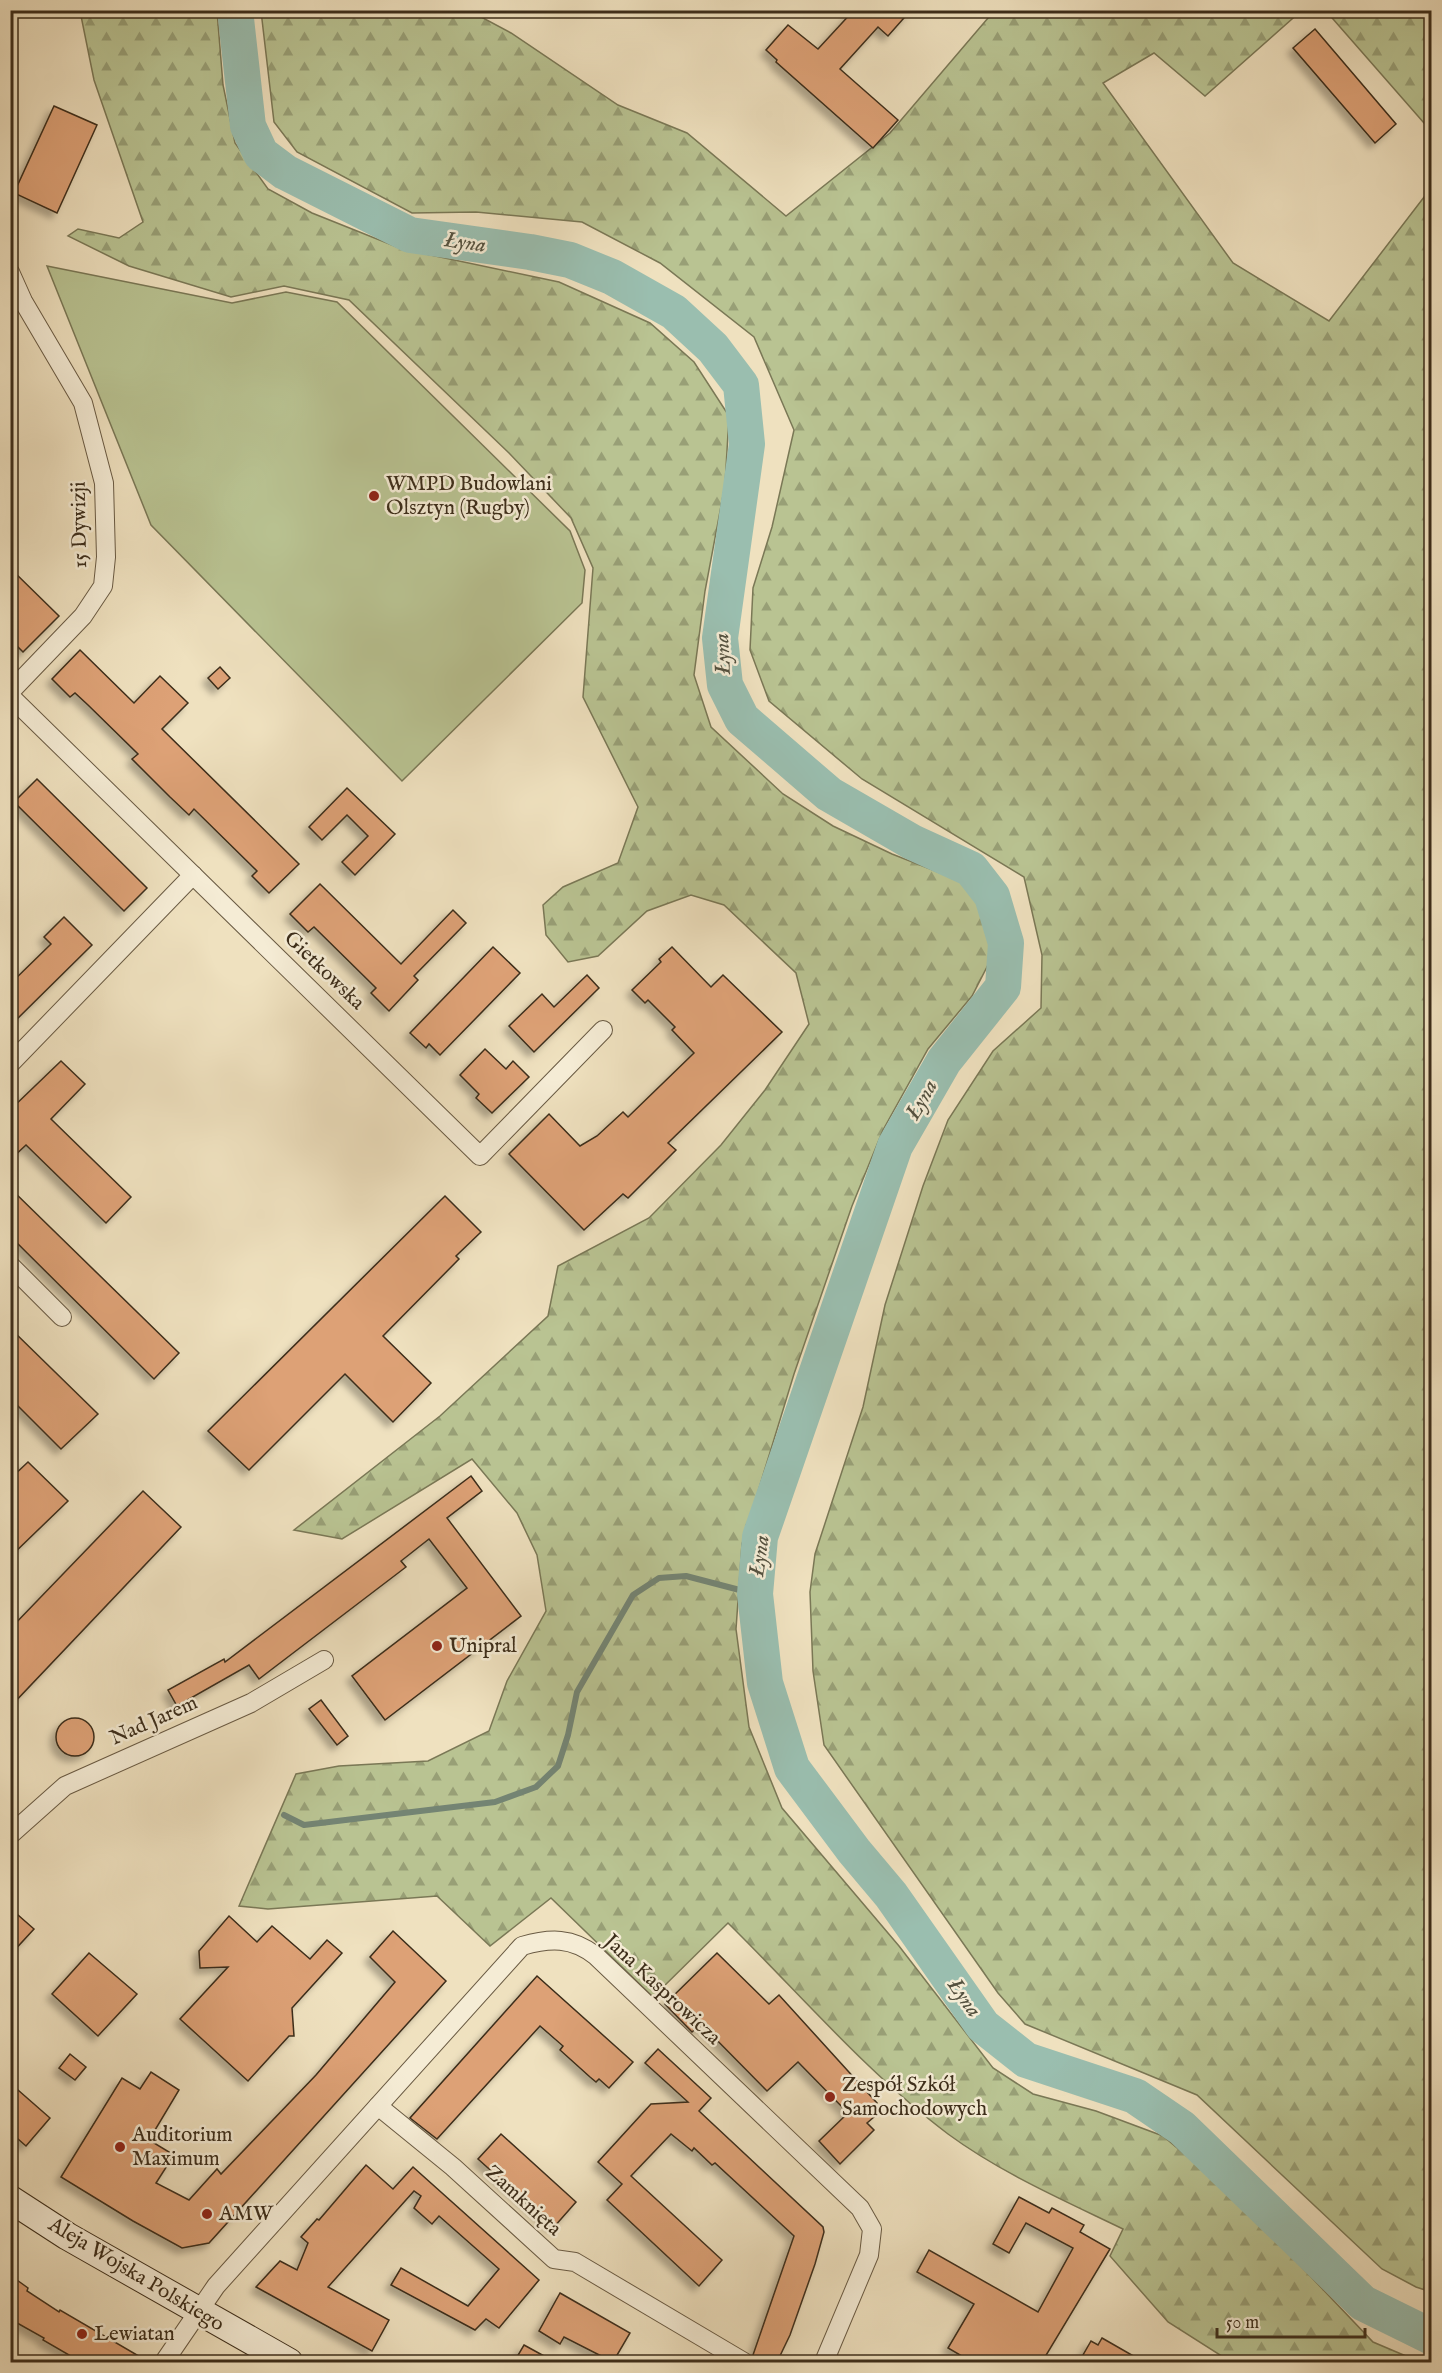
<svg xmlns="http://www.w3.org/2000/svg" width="1442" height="2373" font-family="'IM FELL English',serif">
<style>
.grass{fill:#b9c392;stroke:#7a7856;stroke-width:1.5}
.forest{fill:url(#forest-firs);stroke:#7a7856;stroke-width:1.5}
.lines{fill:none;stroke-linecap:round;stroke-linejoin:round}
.stream{stroke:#748473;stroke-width:6}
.river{stroke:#9abeaf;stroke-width:36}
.building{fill:#dda176;stroke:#3c2d1a;stroke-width:1.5;filter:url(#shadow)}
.street-casing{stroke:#695a43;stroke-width:20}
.secondary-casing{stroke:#3c2d1a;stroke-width:29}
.street{stroke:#f5ecd5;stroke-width:18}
.secondary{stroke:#f5ecd5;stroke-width:27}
.poi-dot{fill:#8f2418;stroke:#f5ecd5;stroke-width:2}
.labels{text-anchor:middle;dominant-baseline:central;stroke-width:5;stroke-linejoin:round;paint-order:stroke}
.poi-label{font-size:21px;fill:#3c2d1a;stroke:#f5ecd5;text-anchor:start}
.street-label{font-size:21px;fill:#3c2d1a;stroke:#f5ecd5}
.water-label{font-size:22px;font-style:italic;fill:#54513f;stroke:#f5ecd5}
</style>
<defs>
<pattern id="forest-firs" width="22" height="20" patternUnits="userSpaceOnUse" patternTransform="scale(1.5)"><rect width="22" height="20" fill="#b9c392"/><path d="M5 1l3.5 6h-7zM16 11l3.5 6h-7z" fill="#989f76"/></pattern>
<filter id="shadow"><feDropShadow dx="-5.5" dy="5.5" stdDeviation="3" flood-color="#0004"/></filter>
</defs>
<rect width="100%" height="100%" fill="#efe1bf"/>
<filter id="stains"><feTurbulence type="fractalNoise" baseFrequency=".00333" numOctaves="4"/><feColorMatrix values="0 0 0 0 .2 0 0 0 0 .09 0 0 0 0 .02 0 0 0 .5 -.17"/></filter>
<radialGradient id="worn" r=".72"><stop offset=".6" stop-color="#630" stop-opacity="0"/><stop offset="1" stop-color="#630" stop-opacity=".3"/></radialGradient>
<polygon class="grass" points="47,266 232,303 286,292 337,302 570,531 585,570 582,603 402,781 151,525"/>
<g class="forest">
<path d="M80 11H217L223 85 235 143 268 189 312 213 402 249 559 282 650 323 694 362 729 416 725 485 705 591 694 675 711 727 783 794 833 826 892 854 961 881 991 919V959L972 996 928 1049 883 1130 852 1206 794 1374 742 1544 736 1629 749 1727 782 1808 899 1946 993 2068 1033 2094 1096 2111 1163 2136 1236 2198 1373 2342 1420 2362H1231L1168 2322 1110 2256 1123 2229C1063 2200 1001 2173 948 2134 868 2074 799 1993 728 1923L653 1997 551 1898 490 1946 437 1896 268 1909 239 1906 296 1774 339 1766 428 1761 489 1731 507 1681 546 1611 537 1555 517 1513 472 1459 342 1539 294 1530 440 1416 548 1316 558 1266 649 1218 721 1145 765 1090 809 1024 796 973 724 905 691 895 647 911 598 956 568 962 546 935 543 905 563 887 618 863 638 807 583 697 593 568 571 518 509 453 349 300 284 286 231 297 129 266 68 236 78 229 119 238 143 222 94 80Z"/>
<polygon points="261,11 470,11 511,33 618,105 687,133 786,216 890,133 994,11 1301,11 1205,96 1154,53 1103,83 1233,263 1329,321 1431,188 1431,2292 1416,2287 1382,2269 1197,2095 1025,2024 998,1993 824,1745 813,1671 810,1592 815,1554 863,1407 885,1305 923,1186 948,1120 993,1051 1041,1008 1042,955 1024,877 862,779 769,701 750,650 753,588 772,527 794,430 754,337 660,263 582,222 476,212 412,213 297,152 274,122"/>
<polygon points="1326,11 1431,11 1431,131"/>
</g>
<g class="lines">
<polyline class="stream" points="284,1815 304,1825 495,1802 536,1787 558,1766 568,1735 577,1692 633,1595 659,1578 686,1576 755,1594"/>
<polyline class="river" points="235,10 248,126 261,154 285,172 410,235 530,252 570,260 612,277 674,312 713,348 741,385 747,444 720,638 725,685 742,719 829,794 912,842 971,869 992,896 1006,943 1003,987 944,1061 895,1146 760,1537 755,1594 765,1683 792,1768 854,1851 891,1895 983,2026 1026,2060 1135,2096 1182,2128 1363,2303 1432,2337"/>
</g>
<g class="building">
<polygon points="854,10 911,10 888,36 878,27 840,69 898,120 873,148 776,62 777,60 766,50 788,25 818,49"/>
<polygon points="1315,29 1396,124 1375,143 1293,48"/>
<polygon points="54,106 97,125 57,213 14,193"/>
<polygon points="10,568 59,616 23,652 10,639"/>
<polygon points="80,650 134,703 160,676 188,703 162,729 299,864 269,893 252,876 257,871 194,809 189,815 170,797 132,759 138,754 88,705 75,693 70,697 52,679"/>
<polygon points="220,667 230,678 218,689 208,678"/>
<polygon points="37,779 147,888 124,911 14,802"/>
<polygon points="347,788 395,834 355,875 342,862 368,836 347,815 322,840 309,827"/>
<polygon points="320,884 401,964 453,910 466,923 414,976 418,980 389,1011 371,993 376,988 314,927 308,932 290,914"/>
<polygon points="64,917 92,945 10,1026 10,984 51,944 44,937"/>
<polygon points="493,947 520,973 440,1055 429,1044 426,1048 410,1033"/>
<polygon points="672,947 711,987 723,975 782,1032 668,1143 676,1150 628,1198 623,1194 584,1230 509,1154 549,1114 580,1146 597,1136 623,1112 628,1117 694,1053 672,1030 675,1027 648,1000 645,1003 632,990 661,962 659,959"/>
<polygon points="587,975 599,988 534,1052 509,1026 542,994 554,1007"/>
<polygon points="485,1049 506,1069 513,1061 529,1077 492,1113 476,1098 479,1094 460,1075"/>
<polygon points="61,1061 85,1084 51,1119 131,1197 106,1223 26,1145 10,1160 10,1110"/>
<polygon points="10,1188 179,1353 154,1379 10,1236"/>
<polygon points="445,1196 481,1232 456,1256 459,1259 383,1336 431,1383 393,1422 345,1374 249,1470 208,1431"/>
<polygon points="10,1328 98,1414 61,1449 10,1398"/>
<polygon points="28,1462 68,1501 10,1557 10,1479"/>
<polygon points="471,1476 482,1491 447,1518 521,1616 385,1720 352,1676 467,1588 429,1539 401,1561 406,1567 259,1679 249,1665 177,1706 168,1690 224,1659 225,1662"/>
<polygon points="143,1491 181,1527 10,1707 10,1629"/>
<polygon points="321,1700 348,1736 337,1745 309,1709"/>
<circle cx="75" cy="1737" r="19"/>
<polygon points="10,1908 34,1929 10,1955"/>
<polygon points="229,1916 257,1942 272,1926 310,1959 327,1940 342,1953 292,2008 294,2036 289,2036 248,2081 180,2019 228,1967 200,1968 199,1951"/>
<polygon points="393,1931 446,1981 209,2243 182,2248 133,2221 61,2177 122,2078 140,2089 151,2072 179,2090 149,2140 174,2155 156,2183 189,2200 217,2169 221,2174 316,2075 395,1982 370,1957"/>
<polygon points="89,1953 137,1994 98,2036 52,1994"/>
<polygon points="717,1953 769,2004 779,1995 877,2103 868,2111 874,2117 867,2123 874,2130 840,2164 819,2141 848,2113 798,2062 767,2091 701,2024 692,2032 665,2004"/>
<polygon points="537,1976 633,2062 609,2088 599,2079 596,2082 590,2077 560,2050 563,2046 540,2026 437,2139 410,2118"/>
<polygon points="658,2049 711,2098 699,2111 823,2227 824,2232 815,2264 790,2335 777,2362 755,2362 753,2355 794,2236 715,2163 712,2165 694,2148 692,2151 671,2134 631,2176 722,2260 699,2286 607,2200 622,2184 598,2162 651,2104 688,2102 645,2063"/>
<polygon points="70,2054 86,2067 75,2080 59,2068"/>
<polygon points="10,2083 50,2118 26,2146 10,2132"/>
<polygon points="501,2134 576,2202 554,2227 478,2159"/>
<polygon points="366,2165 393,2189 413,2167 539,2280 499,2328 486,2319 475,2330 391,2285 401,2268 468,2306 499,2269 439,2216 432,2224 414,2208 421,2196 414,2191 328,2287 389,2320 372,2351 256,2287 280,2261 297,2270 308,2243 301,2237 317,2219 319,2220"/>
<polygon points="1019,2197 1049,2213 1052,2208 1084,2225 1080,2232 1110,2249 1042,2362 972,2362 948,2348 974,2304 917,2272 929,2250 1038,2312 1073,2248 1026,2223 1009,2253 993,2244"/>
<polygon points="10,2275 28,2288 27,2291 59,2312 60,2310 149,2362 81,2362 43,2340 44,2338 10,2319"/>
<polygon points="560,2293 630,2333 613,2362 564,2337 560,2344 539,2331"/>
<polygon points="1102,2338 1144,2362 1079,2362 1091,2341 1098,2345"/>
<polygon points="524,2345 555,2362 514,2362"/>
</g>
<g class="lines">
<defs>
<g id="street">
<polyline points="10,272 23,301 83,403 104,483 106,557 103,586 83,616 10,692"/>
<polyline points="10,696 480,1156 603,1030"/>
<polyline points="10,1064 193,875"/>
<polyline points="10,1265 62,1317"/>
<polyline points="10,1835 65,1786 251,1703 324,1660"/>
<polyline points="378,2106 453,2167 554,2259 575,2262 744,2362"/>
<path d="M164 2362 216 2286 522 1946C550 1938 572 1937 596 1956L860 2208 872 2229 869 2255 824 2362"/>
</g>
<polyline id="secondary" points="10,2199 67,2236 289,2362"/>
</defs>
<use href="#street" class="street-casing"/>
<use href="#secondary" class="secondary-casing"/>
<use href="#street" class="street"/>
<use href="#secondary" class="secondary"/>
</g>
<g class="poi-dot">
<circle cx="374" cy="496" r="6"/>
<circle cx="437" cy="1646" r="6"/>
<circle cx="830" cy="2097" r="6"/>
<circle cx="120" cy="2147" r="6"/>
<circle cx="207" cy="2214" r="6"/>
<circle cx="82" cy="2334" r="6"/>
</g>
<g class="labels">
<g class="poi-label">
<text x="386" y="484">WMPD Budowlani<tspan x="386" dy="24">Olsztyn (Rugby)</tspan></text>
<text x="449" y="1646">Unipral</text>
<text x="842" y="2085">Zespół Szkół<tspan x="842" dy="24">Samochodowych</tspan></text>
<text x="132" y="2135">Auditorium<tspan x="132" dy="24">Maximum</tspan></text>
<text x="219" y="2214">AMW</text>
<text x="94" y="2334">Lewiatan</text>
</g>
<g class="street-label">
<text transform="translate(80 525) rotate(-91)">15 Dywizji</text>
<text transform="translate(324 971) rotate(44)">Gietkowska</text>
<text transform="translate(154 1721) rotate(-24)">Nad Jarem</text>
<text transform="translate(662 1990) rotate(43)">Jana Kasprowicza</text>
<text transform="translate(523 2201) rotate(42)">Zamknięta</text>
<text transform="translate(136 2275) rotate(31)">Aleja Wojska Polskiego</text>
</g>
<g class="water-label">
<text transform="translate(465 243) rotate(8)">Łyna</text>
<text transform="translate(723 654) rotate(-93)">Łyna</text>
<text transform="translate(922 1100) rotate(-60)">Łyna</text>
<text transform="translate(760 1556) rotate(-82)">Łyna</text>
<text transform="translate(964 1998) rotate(55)">Łyna</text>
</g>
</g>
<rect width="1442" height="2373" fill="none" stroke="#efe1bf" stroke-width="36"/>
<rect x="12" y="12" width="1418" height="2349" fill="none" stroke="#3c2d1a" stroke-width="3"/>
<rect x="18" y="18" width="1406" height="2337" fill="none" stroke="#3c2d1a" stroke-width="1.5"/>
<path d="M1217 2328v9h148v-9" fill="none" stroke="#3c2d1a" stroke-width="3"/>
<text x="1226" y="2328" font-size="18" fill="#3c2d1a" stroke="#f5ecd5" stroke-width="4.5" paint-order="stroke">50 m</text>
<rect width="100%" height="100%" filter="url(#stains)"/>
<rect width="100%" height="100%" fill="url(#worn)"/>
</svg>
